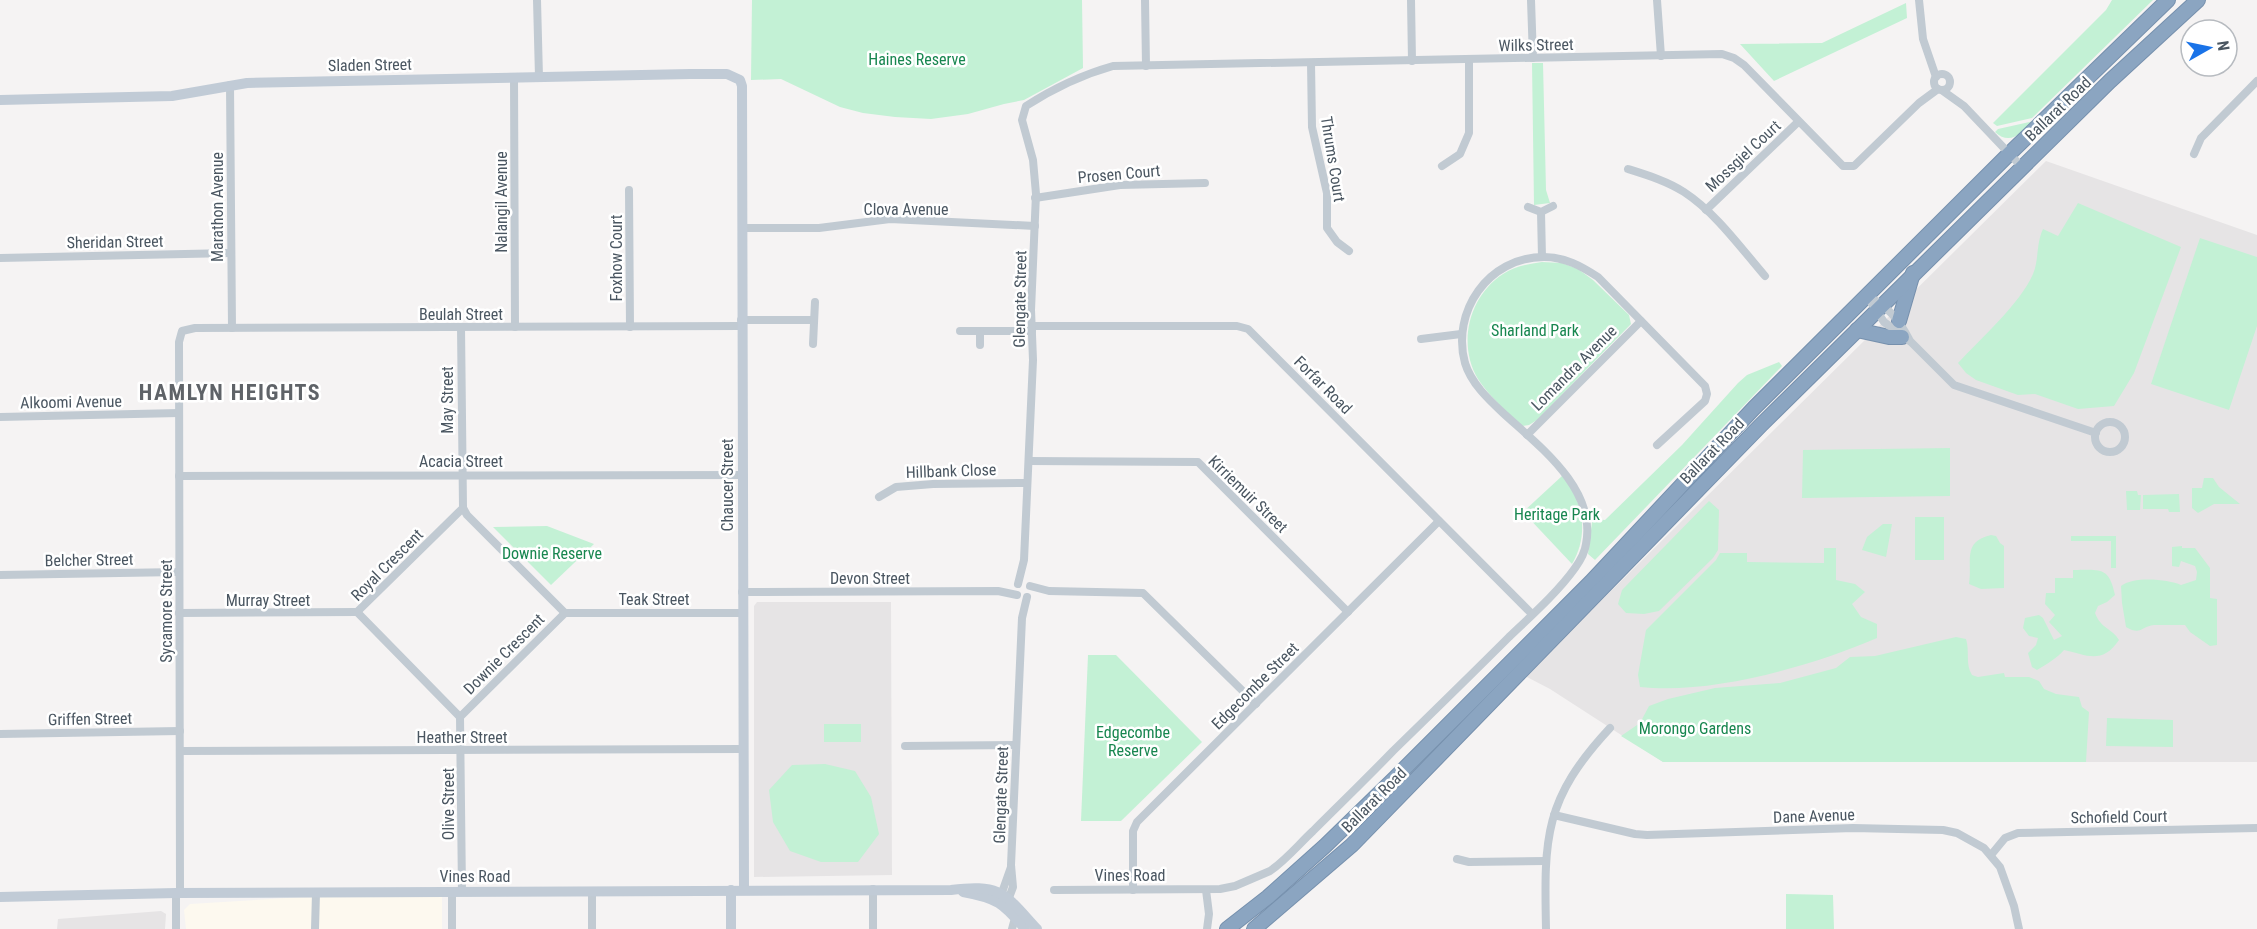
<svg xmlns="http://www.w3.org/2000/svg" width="2257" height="929" font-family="'Roboto Condensed',sans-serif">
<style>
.commercial{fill:#fdf9ef}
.education{fill:#e6e4e5}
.green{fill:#c3f1d5}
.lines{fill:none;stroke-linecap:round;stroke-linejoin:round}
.highway-casing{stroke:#7690ad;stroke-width:16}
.street{stroke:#c1cad2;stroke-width:8}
.secondary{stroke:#c1cbd6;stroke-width:10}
.highway{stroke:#8ba5c1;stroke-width:14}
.labels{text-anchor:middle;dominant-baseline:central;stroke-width:5;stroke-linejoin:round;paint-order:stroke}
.street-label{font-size:16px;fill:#4a5661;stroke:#fff}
.park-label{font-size:16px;fill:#17864f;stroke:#fff}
.district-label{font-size:22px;font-weight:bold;letter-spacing:1.5px;fill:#5f6368;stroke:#fff}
</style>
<rect width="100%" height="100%" fill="#f5f3f3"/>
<polygon class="commercial" points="383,892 442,892 442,929 186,929 184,910 190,904"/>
<g class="education">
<polygon points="2046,161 2257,235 2257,762 1663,762 1550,689 1525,676"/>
<polygon points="757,602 891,602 892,875 754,877 754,606"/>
<polygon points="161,911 166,914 165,929 57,929 58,919"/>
</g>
<g class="green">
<polygon points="752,0 1082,0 1083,68 1024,100 1004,104 968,114 931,119 895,117 863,113 840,107 781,79 751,80"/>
<polygon points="2112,0 2153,0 2032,118 1997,126 1993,123 2106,10"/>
<polygon points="1906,3 1907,18 1774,81 1740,44 1822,43"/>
<polygon points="1532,63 1543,63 1546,190 1550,203 1534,205"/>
<path d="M2034 121C2022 133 2010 146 1995 132L1998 129Z"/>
<path d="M2078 203 2181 247 2134 373 2114 406 2078 409 2035 394 2018 395 1976 380 1966 373 1958 363C1980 339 2020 304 2033 274 2039 260 2036 244 2043 229L2058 236Z"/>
<polygon points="2200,238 2257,257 2257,326 2229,410 2151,384"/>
<path d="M1542 262 1562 263 1578 269 1593 280 1629 315 1631 324 1537 420 1529 425 1522 426C1510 416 1486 392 1478 379 1457 344 1469 296 1503 274 1515 266 1528 264 1542 262Z"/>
<polygon points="1779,362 1782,366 1595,560 1588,554 1592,522 1596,519 1605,520 1682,445 1738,383 1747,375"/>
<polygon points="1950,448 1950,496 1802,498 1803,450"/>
<path d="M1562 476C1584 501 1589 535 1572 564L1523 512Z"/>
<polygon points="2204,478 2213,478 2219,487 2240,504 2214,504 2198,513 2192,508 2192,488 2202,488"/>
<polygon points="2126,491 2137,491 2138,495 2141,495 2140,510 2127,510"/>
<polygon points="2179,494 2180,512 2169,512 2168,509 2143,509 2143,495"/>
<polygon points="1709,501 1719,510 1718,550 1713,558 1659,611 1644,614 1626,613 1618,604 1622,590"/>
<rect x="1915" y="517" width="29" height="43"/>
<polygon points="1883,524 1892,524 1886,557 1862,550 1867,537"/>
<polygon points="547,526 594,544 551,585 493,527"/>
<path d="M1991 535 1996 536 2000 543 2004 546V588L1981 589 1969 584C1973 562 1961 542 1991 535Z"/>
<polygon points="2071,536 2116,536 2116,568 2111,568 2111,541 2071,541"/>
<path d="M2182 546V548H2195L2210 568V598L2217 599V645L2210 646 2190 632 2185 625C2174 625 2164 625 2154 625 2142 626 2141 636 2126 627L2122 603 2121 586C2133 576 2168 579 2181 585L2196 580 2197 572 2195 566 2181 561 2179 567 2172 566V547Z"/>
<path d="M1824 548H1836V580L1855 584 1865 592 1852 604 1861 617 1877 624V638C1812 666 1711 695 1640 687L1638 675 1646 630 1716 560 1720 553H1747V562L1824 563Z"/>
<path d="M2073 570C2100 570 2109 566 2115 595L2107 602 2098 606 2095 613C2101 629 2112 628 2119 640 2102 665 2087 655 2064 650 2057 658 2047 664 2037 670L2032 667 2028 653 2036 645 2038 638 2029 636 2023 628 2025 618 2039 615 2043 618 2054 640 2062 636 2049 622 2055 615 2045 604 2046 593H2055V578H2073Z"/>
<path d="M1956 637 1966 639C1970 651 1965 664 1972 675L1978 677 2004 673 2005 677H2029L2039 681 2044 689 2056 694 2079 697 2082 707 2089 712 2086 762H1663L1621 736 1640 723 1649 706 1668 699 1715 688 1780 683 1836 668 1850 657 1875 656Z"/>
<polygon points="1088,655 1116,655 1202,742 1121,821 1081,821"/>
<polygon points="2107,718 2173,720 2173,747 2106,746"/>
<rect x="824" y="724" width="37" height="18"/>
<polygon points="825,764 855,771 871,797 879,834 858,862 821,862 790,851 773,822 769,790 792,765"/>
<polygon points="1786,894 1833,895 1834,929 1786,929"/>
</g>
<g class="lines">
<defs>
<g id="highway">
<polyline points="1899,321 1913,273"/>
<polyline points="1857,330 1889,337 1902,337"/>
<polyline points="1227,929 1268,897 1325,846 1395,778 1591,582 1754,408 2009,154 2168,0"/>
<polyline points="1254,929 1352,845 1761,425 2110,81 2198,0"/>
</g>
</defs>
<use href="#highway" class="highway-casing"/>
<g class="street">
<polyline points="537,0 539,77"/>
<polyline points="1145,0 1146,66"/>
<polyline points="1411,0 1412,61"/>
<polyline points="1531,0 1533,58"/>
<polyline points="1657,0 1661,56"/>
<polyline points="1919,0 1923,39 1936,77"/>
<polyline points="1311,63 1312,127 1327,193 1327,228 1337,242 1349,251"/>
<circle cx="1942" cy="82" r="8"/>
<polyline points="514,77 515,327"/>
<polyline points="230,85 232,328"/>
<polyline points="1943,91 1964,106 2022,167"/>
<polyline points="2194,154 2201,138 2257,81"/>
<polyline points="1442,166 1460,154 1469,133 1469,60"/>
<path d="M1628 169C1647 175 1667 181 1684 192 1716 213 1740 247 1765 276"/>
<polyline points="629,190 630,327"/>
<polyline points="1035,198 1120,185 1205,183"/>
<polyline points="1528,207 1541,212 1553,206"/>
<polyline points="1706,210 1798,122"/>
<polyline points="1541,212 1542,257"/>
<polyline points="742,228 819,228 890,219 1035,226"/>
<polyline points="0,258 231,253"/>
<polyline points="1866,295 1884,322 1911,342 1954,385 2096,433"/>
<path d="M1866 295C1887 306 1898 318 1909 339"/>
<polyline points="741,320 814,320"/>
<polyline points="1032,326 1237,326 1248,329 1532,614"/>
<polyline points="461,327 463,508 467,515 565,613"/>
<polyline points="960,331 1032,331"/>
<polyline points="980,332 980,345"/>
<polyline points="1421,339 1461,334"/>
<polyline points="813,344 815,302"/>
<polyline points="0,417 179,413"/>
<circle cx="2110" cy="437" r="15"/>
<polyline points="1527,435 1641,321"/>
<polyline points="1029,461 1198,462 1348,612"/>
<polyline points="179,476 742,475"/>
<polyline points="879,497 896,487 933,484 1027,483"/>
<polyline points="0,575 179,572"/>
<path d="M1018 584 1024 560 1033 360 1031 310 1036 194 1033 160 1022 120 1026 106C1054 88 1081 75 1113 66L1722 54 1734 58 1744 65 1843 166H1854L1919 103 1938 89"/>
<polyline points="1030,586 1049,591 1143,593 1256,704"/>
<polyline points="742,592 998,591 1017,595"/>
<polyline points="357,612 463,508"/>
<polyline points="357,612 460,717"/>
<polyline points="179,613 357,612"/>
<polyline points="565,613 743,613"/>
<polyline points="460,717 462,892"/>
<polyline points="460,717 565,613"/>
<polyline points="0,734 180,731"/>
<polyline points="905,746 1016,745"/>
<polyline points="180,751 743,749"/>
<polyline points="1554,815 1635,834 1647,835 1853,828 1943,830 1957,833 1984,848 2000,867 2014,906 2019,929"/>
<polyline points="1991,855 2005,838 2018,833 2257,828"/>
<polyline points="1457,859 1469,862 1545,861"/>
<polyline points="873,889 873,929"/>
<path d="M1054 890 1220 889 1235 886 1270 871C1286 860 1299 844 1313 831 1340 804 1367 778 1393 751 1432 713 1471 675 1509 637 1531 616 1558 592 1575 568 1580 561 1585 552 1586 544 1597 489 1539 446 1503 413 1488 399 1471 383 1465 363 1451 312 1488 257 1544 257 1565 257 1581 266 1598 277L1705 386 1707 394 1705 401 1657 445"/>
<polyline points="1133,890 1133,831 1137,822 1439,521"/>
<polyline points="1206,890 1209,914 1207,929"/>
<polyline points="452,892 452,929"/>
<polyline points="180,893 179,342 182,331 195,328 741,326"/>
<polyline points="1000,898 1011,867"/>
<polyline points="1007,903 1013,887 1011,865 1022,618 1027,597"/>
<polyline points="176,929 176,893"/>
<polyline points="315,929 316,893"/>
<polyline points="592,929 592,891"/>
<polyline points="1012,929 1015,918"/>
<path d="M1546 929C1544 837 1544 799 1610 728"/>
</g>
<g class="secondary">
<polyline points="0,100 172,96 247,83 690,74 727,74 740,80 742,86 744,890"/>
<polyline points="731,890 731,929"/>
<path d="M963 892C997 898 1003 903 1025 929"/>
<path d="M0 897 176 893 951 890C1002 884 1004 893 1037 929"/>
</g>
<use href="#highway" class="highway"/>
</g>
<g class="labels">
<g class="street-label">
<text transform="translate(1536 45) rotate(-1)">Wilks Street</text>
<text transform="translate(370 65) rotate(-1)">Sladen Street</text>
<text transform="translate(2058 109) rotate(-44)">Ballarat Road</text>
<text transform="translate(1743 156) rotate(-43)">Mossgiel Court</text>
<text transform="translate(1333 159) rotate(81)">Thrums Court</text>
<text transform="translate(1119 174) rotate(-5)">Prosen Court</text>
<text transform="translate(501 202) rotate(-90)">Nalangil Avenue</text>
<text transform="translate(217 207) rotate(-90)">Marathon Avenue</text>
<text x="906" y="209">Clova Avenue</text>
<text transform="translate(115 242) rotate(-1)">Sheridan Street</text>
<text transform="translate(616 258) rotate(-90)">Foxhow Court</text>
<text transform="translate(1020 299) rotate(-89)">Glengate Street</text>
<text x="461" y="314">Beulah Street</text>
<text transform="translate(1574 368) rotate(-45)">Lomandra Avenue</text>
<text transform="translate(1323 385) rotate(45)">Forfar Road</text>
<text transform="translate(447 400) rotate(-90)">May Street</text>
<text transform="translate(71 402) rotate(-1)">Alkoomi Avenue</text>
<text transform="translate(1712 451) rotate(-46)">Ballarat Road</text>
<text x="461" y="461">Acacia Street</text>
<text transform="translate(951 471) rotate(-2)">Hillbank Close</text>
<text transform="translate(727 485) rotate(-90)">Chaucer Street</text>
<text transform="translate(1248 494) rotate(44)">Kirriemuir Street</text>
<text transform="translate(89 560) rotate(-1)">Belcher Street</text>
<text transform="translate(387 565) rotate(-45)">Royal Crescent</text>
<text x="870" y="578">Devon Street</text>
<text x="654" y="599">Teak Street</text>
<text x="268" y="600">Murray Street</text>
<text transform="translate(166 611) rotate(-90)">Sycamore Street</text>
<text transform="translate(504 654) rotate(-45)">Downie Crescent</text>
<text transform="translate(1255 686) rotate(-45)">Edgecombe Street</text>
<text transform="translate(90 719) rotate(-1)">Griffen Street</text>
<text x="462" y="737">Heather Street</text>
<text transform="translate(1001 795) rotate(-88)">Glengate Street</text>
<text transform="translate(1374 800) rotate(-45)">Ballarat Road</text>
<text transform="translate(448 804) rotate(-90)">Olive Street</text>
<text transform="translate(1814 816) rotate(-2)">Dane Avenue</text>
<text transform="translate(2119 817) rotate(-1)">Schofield Court</text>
<text x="1130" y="875">Vines Road</text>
<text x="475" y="876">Vines Road</text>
</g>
<g class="park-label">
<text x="917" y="59">Haines Reserve</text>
<text x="1535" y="330">Sharland Park</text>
<text x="1557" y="514">Heritage Park</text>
<text x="552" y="553">Downie Reserve</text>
<text x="1695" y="728">Morongo Gardens</text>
<text x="1133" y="732">Edgecombe<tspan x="1133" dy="18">Reserve</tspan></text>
</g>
<g class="district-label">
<text x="230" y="392">HAMLYN HEIGHTS</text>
</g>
</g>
<g transform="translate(2209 48) rotate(81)"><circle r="28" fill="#ffffff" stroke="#b7bbc0" stroke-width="1.5"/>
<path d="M0-4.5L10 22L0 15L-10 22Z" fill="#1a73e8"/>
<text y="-9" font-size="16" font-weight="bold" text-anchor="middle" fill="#4a5661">N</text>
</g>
</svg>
